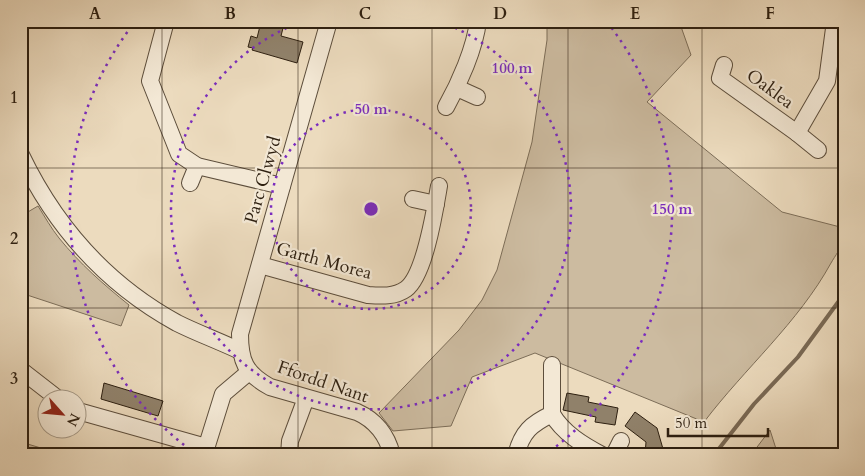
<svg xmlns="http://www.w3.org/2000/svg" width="865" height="476" font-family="Cardo,serif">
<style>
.green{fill:#ccbba0;stroke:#7c6d58}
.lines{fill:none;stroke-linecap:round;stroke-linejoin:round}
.stream{stroke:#796955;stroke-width:4}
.building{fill:#90816a;stroke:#2d1f10}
.street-casing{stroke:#5d4e3c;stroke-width:18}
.street{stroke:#f3e8d5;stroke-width:16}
.grid{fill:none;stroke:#2d1f10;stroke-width:1;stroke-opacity:0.55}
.ring{fill:none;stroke:#7b2cbf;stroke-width:2.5;stroke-dasharray:2.5 5}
.labels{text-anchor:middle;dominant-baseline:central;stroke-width:4.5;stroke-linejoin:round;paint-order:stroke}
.street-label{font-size:18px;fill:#2d1f10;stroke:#f3e8d5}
.centre{fill:#7b2cbf;stroke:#f3e8d5;stroke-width:2.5}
.ring-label{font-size:15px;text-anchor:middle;font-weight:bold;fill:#7b2cbf;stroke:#f3e8d5;stroke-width:4.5;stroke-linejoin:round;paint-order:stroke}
.neatline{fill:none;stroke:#2d1f10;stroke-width:2}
.grid-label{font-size:16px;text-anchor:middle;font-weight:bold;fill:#2d1f10}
</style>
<rect width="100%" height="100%" fill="#ecdbbe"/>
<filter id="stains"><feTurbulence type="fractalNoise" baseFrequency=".004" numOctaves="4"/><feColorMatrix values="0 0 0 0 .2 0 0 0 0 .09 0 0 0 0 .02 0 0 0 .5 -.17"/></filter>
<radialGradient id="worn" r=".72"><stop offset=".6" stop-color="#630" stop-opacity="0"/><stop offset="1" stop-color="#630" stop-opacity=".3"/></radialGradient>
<g class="green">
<path d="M547 21H679L691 55 647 102 782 212 844 228C844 231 845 236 844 239 842 247 835 256 831 263 798 323 745 368 704 422L535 353 472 377 451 426 393 431 379 413 459 330 482 300 497 270 532 142 547 40Z"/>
<path d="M38 206C45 217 51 228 59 238 80 264 103 284 129 305L121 326 21 293V216Z"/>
<polygon points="770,430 778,455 751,455"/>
<polygon points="21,442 64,455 21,455"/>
</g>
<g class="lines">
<polyline class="stream" points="714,455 754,404 798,357 844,294"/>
</g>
<g class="building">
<polygon points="261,22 283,28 281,36 303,42 297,63 252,50 253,48 248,47 251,36 257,38"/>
<polygon points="104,383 163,401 158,416 101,399"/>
<polygon points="567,393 589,397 588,402 618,408 615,425 595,422 596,417 563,410"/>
<polygon points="635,412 657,428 663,449 662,455 645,455 646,442 625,426"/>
</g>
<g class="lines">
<defs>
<g id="street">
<polyline points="166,21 150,81 179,154 197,166 282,186"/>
<path d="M329 21 240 334C240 361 245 373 270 387L357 412C375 420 387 435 392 455"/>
<polyline points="724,65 720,78 797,133 827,81 835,21"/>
<polyline points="457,88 477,97"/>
<path d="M446 107C459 84 475 48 478 21"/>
<polyline points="797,133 818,150"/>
<path d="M21 155C56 228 106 284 177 323 197 333 219 341 240 351"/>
<polyline points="190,183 197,166"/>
<polyline points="413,199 436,204"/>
<path d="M260 265 368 295C381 296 395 297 406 289 425 275 435 209 439 186"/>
<polyline points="21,370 57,398"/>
<polyline points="78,411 206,447"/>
<path d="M552 414C563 433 583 445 602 455"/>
<polyline points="204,455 223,394 249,372"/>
<polyline points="289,455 290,441 306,398"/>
<path d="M516 455C522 432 531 424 552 414V365"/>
<polyline points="614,455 621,441"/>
</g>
</defs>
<use href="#street" class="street-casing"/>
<use href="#street" class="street"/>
</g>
<path class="grid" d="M162 21V455M298 21V455M432 21V455M568 21V455M702 21V455M21 168H844M21 308H844"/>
<g class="ring">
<circle cx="371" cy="209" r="100"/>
<path d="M441 22A200 200 0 1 1 301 22"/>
<path d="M196 454A301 301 0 0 1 135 22M607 22A301 301 0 0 1 546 454"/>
</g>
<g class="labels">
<g class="street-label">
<text transform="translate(770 89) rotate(36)">Oaklea</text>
<text transform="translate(263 180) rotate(-74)">Parc Clwyd</text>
<text transform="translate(324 261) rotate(15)">Garth Morea</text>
<text transform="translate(323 382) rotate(19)">Ffordd Nant</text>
</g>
</g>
<circle cx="371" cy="209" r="8" class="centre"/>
<g class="ring-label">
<text x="512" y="73">100 m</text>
<text x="371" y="114">50 m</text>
<text x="672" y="214">150 m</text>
</g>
<rect width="865" height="476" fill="none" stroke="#ecdbbe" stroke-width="55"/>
<g transform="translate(62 414) rotate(117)"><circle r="24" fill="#f3e8d5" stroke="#a49886"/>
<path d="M0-4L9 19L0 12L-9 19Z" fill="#8f2418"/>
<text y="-8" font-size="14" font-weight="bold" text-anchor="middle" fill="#2d1f10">N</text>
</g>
<path d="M668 428v8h100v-8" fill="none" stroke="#2d1f10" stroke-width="2.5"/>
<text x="675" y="428" font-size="15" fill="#2d1f10" stroke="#f3e8d5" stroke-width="4" paint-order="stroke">50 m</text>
<rect x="28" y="28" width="810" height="420" class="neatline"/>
<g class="grid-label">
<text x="95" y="19">A</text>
<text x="230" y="19">B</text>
<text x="365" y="19">C</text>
<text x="500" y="19">D</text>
<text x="635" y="19">E</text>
<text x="770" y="19">F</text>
<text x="14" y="103">1</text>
<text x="14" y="244">2</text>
<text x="14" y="384">3</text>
</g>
<rect width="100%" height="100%" filter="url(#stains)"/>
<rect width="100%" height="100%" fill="url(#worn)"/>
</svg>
